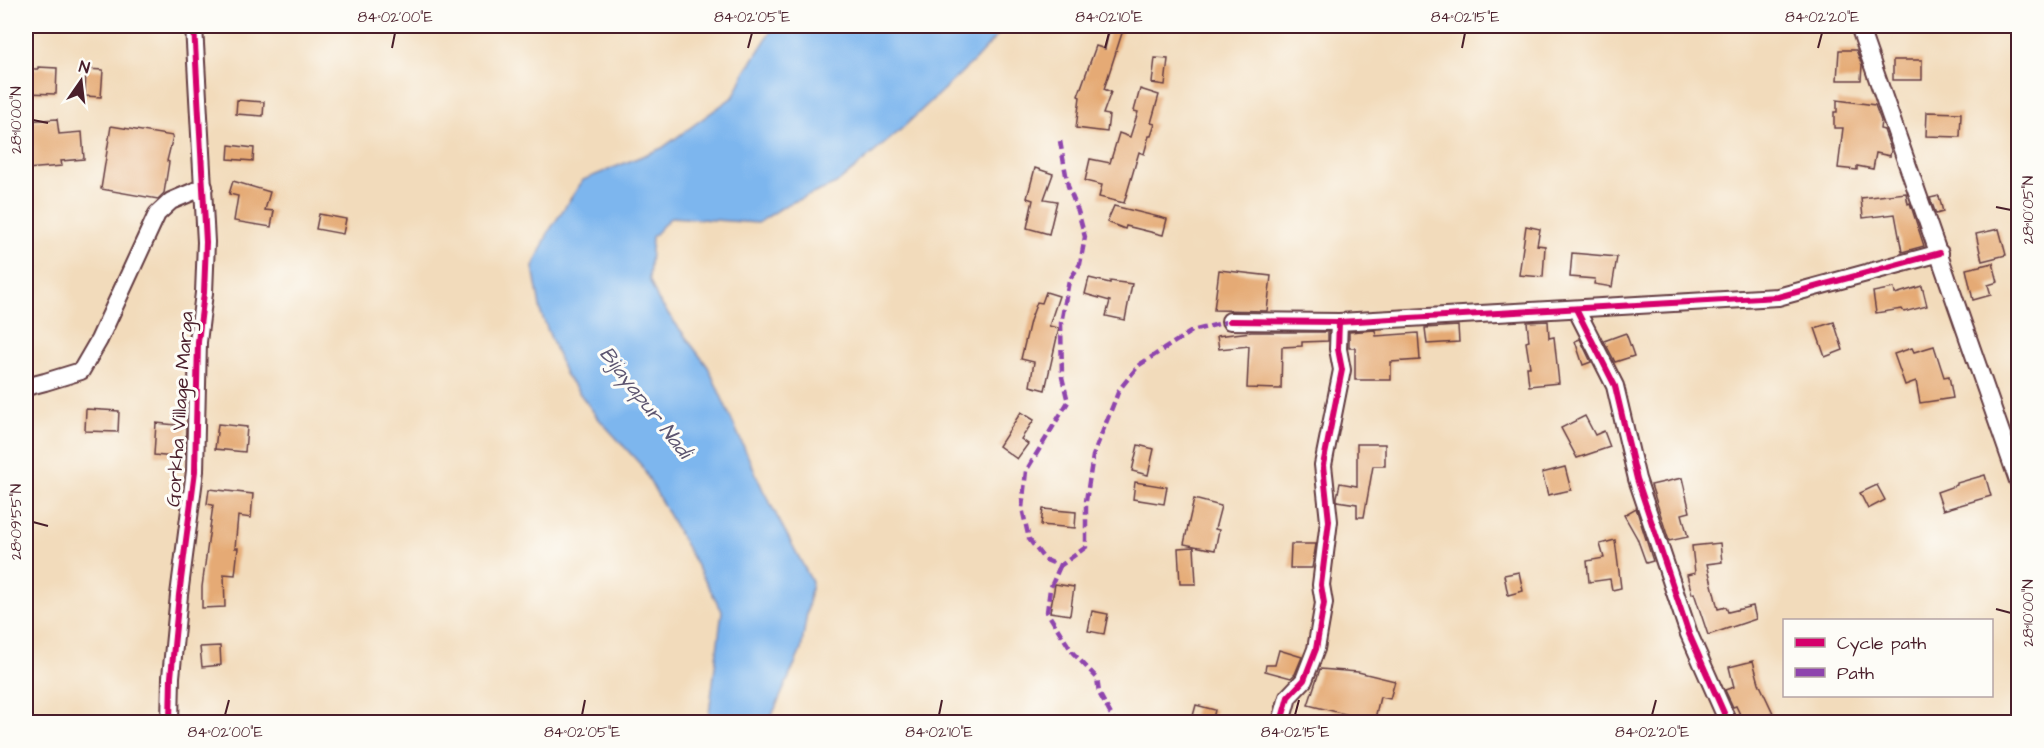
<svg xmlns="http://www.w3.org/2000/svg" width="2044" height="748" font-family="'Architects Daughter',sans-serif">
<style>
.green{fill:#a5cd78;stroke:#787652;stroke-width:1.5}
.water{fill:#7db6ee;stroke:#646a8c;stroke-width:1.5}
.building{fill:#e5aa74}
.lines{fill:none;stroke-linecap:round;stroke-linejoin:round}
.minor-casing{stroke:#633b41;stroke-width:20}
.minor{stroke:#fff;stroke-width:16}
.quiet{stroke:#8e44ad;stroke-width:4.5;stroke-dasharray:9 4.5;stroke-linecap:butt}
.cycleway-casing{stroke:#fdfcf7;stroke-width:10}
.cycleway{stroke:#d6006c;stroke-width:6}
.ticks{fill:none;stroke:#4a1f2b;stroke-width:2}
.labels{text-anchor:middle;stroke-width:6;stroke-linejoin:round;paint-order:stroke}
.street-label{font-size:20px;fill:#4a1f2b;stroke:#fdfcf7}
.water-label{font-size:21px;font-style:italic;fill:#5c546f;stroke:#fdfcf7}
.neatline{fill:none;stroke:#4a1f2b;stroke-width:2}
.ticks-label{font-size:15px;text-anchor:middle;fill:#4a1f2b}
</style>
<rect width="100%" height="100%" fill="#fdfcf7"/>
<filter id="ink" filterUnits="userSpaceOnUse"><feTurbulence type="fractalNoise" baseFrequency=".0167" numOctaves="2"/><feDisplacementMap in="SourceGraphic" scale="12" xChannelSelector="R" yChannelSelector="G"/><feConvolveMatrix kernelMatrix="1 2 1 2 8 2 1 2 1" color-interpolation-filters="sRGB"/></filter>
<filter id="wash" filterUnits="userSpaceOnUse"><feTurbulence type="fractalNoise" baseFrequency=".008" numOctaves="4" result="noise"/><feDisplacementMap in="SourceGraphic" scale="24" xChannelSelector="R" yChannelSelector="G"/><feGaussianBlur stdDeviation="1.35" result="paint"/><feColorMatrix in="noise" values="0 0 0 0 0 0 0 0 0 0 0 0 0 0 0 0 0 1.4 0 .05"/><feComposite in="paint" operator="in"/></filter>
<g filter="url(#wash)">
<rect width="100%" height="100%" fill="#f2dbbb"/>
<path class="green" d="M1888,26h107l1,3 -108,3z"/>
<path class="water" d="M777,26h229l-31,34 -79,74 -60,50 -50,21 -28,18 -87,-6 -19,20 -3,42 9,21 50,67 55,123 49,92 -11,68 -32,72h-61l14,-111 -81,-146 -43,-47 -33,-44 -24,-61 -8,-46 16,-36 34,-51 79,-32 72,-52 11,-24 28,-44z"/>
<g id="blocks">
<g class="building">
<path d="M1110,27l13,3 -19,59 7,3 -8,22 6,1 -2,17 -31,-4 4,-31 -2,-1 18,-50 9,3z"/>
<path d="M1839,50h17l6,15 -1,15h-24z"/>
<path d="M1155,58l13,1 -3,26 -13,-2z"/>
<rect x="1893" y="60" width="29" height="20"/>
<path d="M38,67l19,1 -1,26 -30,-1v-24h12z"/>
<path d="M86,69l17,1 -2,27 -16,-1z"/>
<path d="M1140,89l19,6 -8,28 4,1 -4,12h-2l-5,18 -5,-2 -15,51 -25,-6 3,-12 -17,-4 5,-22 20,4 9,-30 11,4 8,-25 -4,-1z"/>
<path d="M237,100l27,2 -1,14 -27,-2z"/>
<path d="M1837,100l38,5 6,16 -1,8 4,1 7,20 -1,6 -14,-3 -3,16 -16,-3v4l-19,-2 5,-40h-9v-16h3z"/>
<path d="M1927,112l34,1 -1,24 -34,-1z"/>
<path d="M57,119l2,15 23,-2 2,27 -23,2 1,5 -36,3v-48z"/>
<path d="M111,126l62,10 -6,25 2,1 -5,31 -6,6 -57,-10z"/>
<path d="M229,145l25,3 -1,13 -25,-2z"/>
<path d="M1035,168l18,6 -9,25 13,2 -8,33 -22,-6 6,-28 -6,-2z"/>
<path d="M233,181l37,11 -5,18 9,1 -3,16 -37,-6 4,-25 -9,-2z"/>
<path d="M1906,193l2,11 2,-1 14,43 -22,6 -7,-38 -32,4 -2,-20z"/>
<path d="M1939,196l4,16 -7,2 -6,-16z"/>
<path d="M1114,206l53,13 -4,16 -37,-9 -1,3 -18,-7z"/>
<path d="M319,214l27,5 -3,15 -27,-5z"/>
<path d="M1526,226l14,3 -3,16 8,1 -2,31 -24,-2z"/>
<path d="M1999,229l7,26 -24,6 -6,-27z"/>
<path d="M1572,253l45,4 -5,30 -18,-3 1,-5 -25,-2z"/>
<path d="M1993,263l5,19 -10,3 3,10 -18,5 -7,-31z"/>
<path d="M1219,270l52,6 -4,35 -53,-1z"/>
<path d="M1089,278l21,5v-2l22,3 -7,36 -19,-4 4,-15 -25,-7z"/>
<path d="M1922,286l5,20 -23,6 -2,-3 -26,4 -3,-21 21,-4 1,6z"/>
<path d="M1046,292l13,4 -10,30 10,2 -14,62 -15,-4 4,-24 -13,-3 9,-38 7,-19 5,1z"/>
<path d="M1548,321l1,17 5,-1 5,46 -30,3 -2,-19h3l-4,-25 3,-1 -2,-19z"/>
<path d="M1834,322l9,28 -18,7 -10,-29z"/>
<path d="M1458,326l1,16 -32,2 -2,-16z"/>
<path d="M1375,330l1,6 42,-3 2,27 -29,2v18h-36v-32h-6v-16z"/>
<path d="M1251,332h77v9l-26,1v4l-20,1 -1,42 -34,-1 2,-42 -30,3 -2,-13z"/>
<path d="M1626,333l8,23 -19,6 -11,-21z"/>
<path d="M1580,339l11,23 -8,3 -8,-24z"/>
<path d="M1934,346l10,31 5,-1 4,22 -33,5 -4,-22 -11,4 -11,-31 18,-6 2,4z"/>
<path d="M86,409l33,2 -1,21 -33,-1z"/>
<path d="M1021,412l13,8 -13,19 7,5 -11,15 -18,-13z"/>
<path d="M1585,416l10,19 9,-4 6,16 -33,11 -16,-30z"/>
<path d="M156,423l30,3 -1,32 -31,-3z"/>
<path d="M218,424l29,3 -2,25 -30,-3z"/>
<path d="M1357,444h28v22h-12l-9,51h-7v-13l-20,-3v-4l3,-14 17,3z"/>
<path d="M1138,445l16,4 -6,26 -16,-4z"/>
<path d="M1565,467l6,23 -23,5 -6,-22z"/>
<path d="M1985,475l6,21 -48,14 -6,-18 20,-7v-2z"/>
<path d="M1682,478l8,34 -8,2 6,23 -19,4 -18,-56z"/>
<path d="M1135,482l32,5 -3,17 -31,-5z"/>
<path d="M1877,485l8,15 -17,9 -8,-16z"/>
<path d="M209,489l44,5 -2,24 -13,-2 -3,32h3l-3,27 -11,-1 1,33 -23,1v-21l11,-82 -6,-1z"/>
<path d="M1194,499l27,7 -6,23 4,1 -4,20 -31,-6z"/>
<path d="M1636,508l17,53 -7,2 -9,-25 -13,-23z"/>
<path d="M1043,509l33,3 -1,16 -34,-3z"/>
<path d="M1615,540l6,48 -9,2 -2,-11 -21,3 -2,-21 17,-3 -4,-14z"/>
<path d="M1720,543l2,19 -15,2 11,45 8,-2 2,5 25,-6 3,13 -48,16 -14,-42 -2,1 -5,-19 8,-2 -3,-27z"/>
<path d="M1291,544h25l-4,24h-22z"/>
<path d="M1194,547l2,37h-16l-2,-36z"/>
<path d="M1519,572l4,19 -15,4 -4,-20z"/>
<path d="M1055,584l19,3 -4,28 -20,-3z"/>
<path d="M1092,611l16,3 -4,20 -16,-3z"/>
<path d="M220,646l1,19 -19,2 -2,-20z"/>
<path d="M1279,650l23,7 -7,17 -4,4 -26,-7 1,-6h9z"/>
<path d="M1753,661l6,22 14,30 -21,10h-8l-8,-17 -3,1 -8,-17 9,-3 -5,-20z"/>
<path d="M1320,669l38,3 37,9 -5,18 -10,-2 -6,26 -26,-2 1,-6 -41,-10z"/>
<path d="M1196,705l19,5 -3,13h-21z"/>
</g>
</g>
</g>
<g filter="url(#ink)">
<use href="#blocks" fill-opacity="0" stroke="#633b41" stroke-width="1.5"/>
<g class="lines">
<g class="minor-casing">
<g id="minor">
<path d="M1859,26l159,455"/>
<path d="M1576,309l39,77 22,93 52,155 39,88"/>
<path d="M1230,321l109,1 439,-25 162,-44"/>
<path d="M26,387l19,-5 36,-11 18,-31 58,-126 14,-13 33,-14"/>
<path d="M170,722l1,-45 8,-82 16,-124 3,-129 6,-49 2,-51 -12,-216"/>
<path d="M1281,722l7,-25 16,-17 12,-31 8,-46 -3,-18 8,-64 -6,-56 19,-95 -4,-21 1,-27"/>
</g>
</g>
<use href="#minor" class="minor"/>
<g class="quiet">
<path d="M1060,141l8,45 10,25 7,26 -5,27 -11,17 -8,42 1,54 6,25 -42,69 -4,37 7,31 15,20 16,7 26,-19v-46l7,-45 26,-66 20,-25 53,-34 38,-10"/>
<path d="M1060,566l-10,23 -3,23 26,41 24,25 2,15 16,29"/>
</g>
<g class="cycleway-casing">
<g id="cycleway">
<path d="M1576,309l39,77 22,93 52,155 39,88"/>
<path d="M1230,321l109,1 439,-25 162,-44"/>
<path d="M170,722l1,-45 8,-82 16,-124 3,-129 6,-49 2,-51 -12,-216"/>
<path d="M1281,722l7,-25 16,-17 12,-31 8,-46 -3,-18 8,-64 -6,-56 19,-95 -4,-21 1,-27"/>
</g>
</g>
<use href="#cycleway" class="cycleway"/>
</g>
</g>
<path class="ticks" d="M392,48l3,-15M748,48l4,-15M1105,48l4,-15M1462,48l3,-15M1818,48l4,-15M33,120l15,3M1996,207l15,3M33,522l15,4M1996,609l15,4M225,715l4,-15M582,715l3,-15M939,715l3,-15M1295,715l4,-15M1652,715l4,-15"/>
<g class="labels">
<g class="street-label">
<text transform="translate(179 409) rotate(-86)" y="7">Gorkha Village Marga</text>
</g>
<g class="water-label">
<text transform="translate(646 402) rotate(52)" y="7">Bijayapur Nadi</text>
</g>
</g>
<rect width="2044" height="748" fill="none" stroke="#fdfcf7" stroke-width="66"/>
<rect x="1783" y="619" width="210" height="78" fill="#fdfcf7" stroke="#b5a4a5" stroke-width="1.5"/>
<rect x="1795" y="638" width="30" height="9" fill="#d6006c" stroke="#b5a4a5" stroke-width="1.5"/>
<text x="1837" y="649" font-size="18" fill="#4a1f2b">Cycle path</text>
<rect x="1795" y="668" width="30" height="9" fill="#8e44ad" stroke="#b5a4a5" stroke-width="1.5"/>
<text x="1837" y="679" font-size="18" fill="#4a1f2b">Path</text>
<g transform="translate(81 81) rotate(14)" stroke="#fdfcf7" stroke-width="4.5" paint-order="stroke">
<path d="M0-4.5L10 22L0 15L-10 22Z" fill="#4a1f2b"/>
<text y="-9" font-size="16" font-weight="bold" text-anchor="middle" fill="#4a1f2b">N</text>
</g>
<rect x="33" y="33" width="1978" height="682" class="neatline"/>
<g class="ticks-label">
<text x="395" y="22">84°02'00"E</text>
<text x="752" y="22">84°02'05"E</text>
<text x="1109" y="22">84°02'10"E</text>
<text x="1465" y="22">84°02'15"E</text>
<text x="1822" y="22">84°02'20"E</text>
<text transform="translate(16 120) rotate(-90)" y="5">28°10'00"N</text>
<text transform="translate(2028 210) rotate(-90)" y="5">28°10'05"N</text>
<text transform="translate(16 522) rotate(-90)" y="5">28°09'55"N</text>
<text transform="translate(2028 613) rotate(-90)" y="5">28°10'00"N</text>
<text x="225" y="737">84°02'00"E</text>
<text x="582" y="737">84°02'05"E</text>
<text x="939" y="737">84°02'10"E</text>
<text x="1295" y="737">84°02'15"E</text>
<text x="1652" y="737">84°02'20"E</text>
</g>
</svg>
